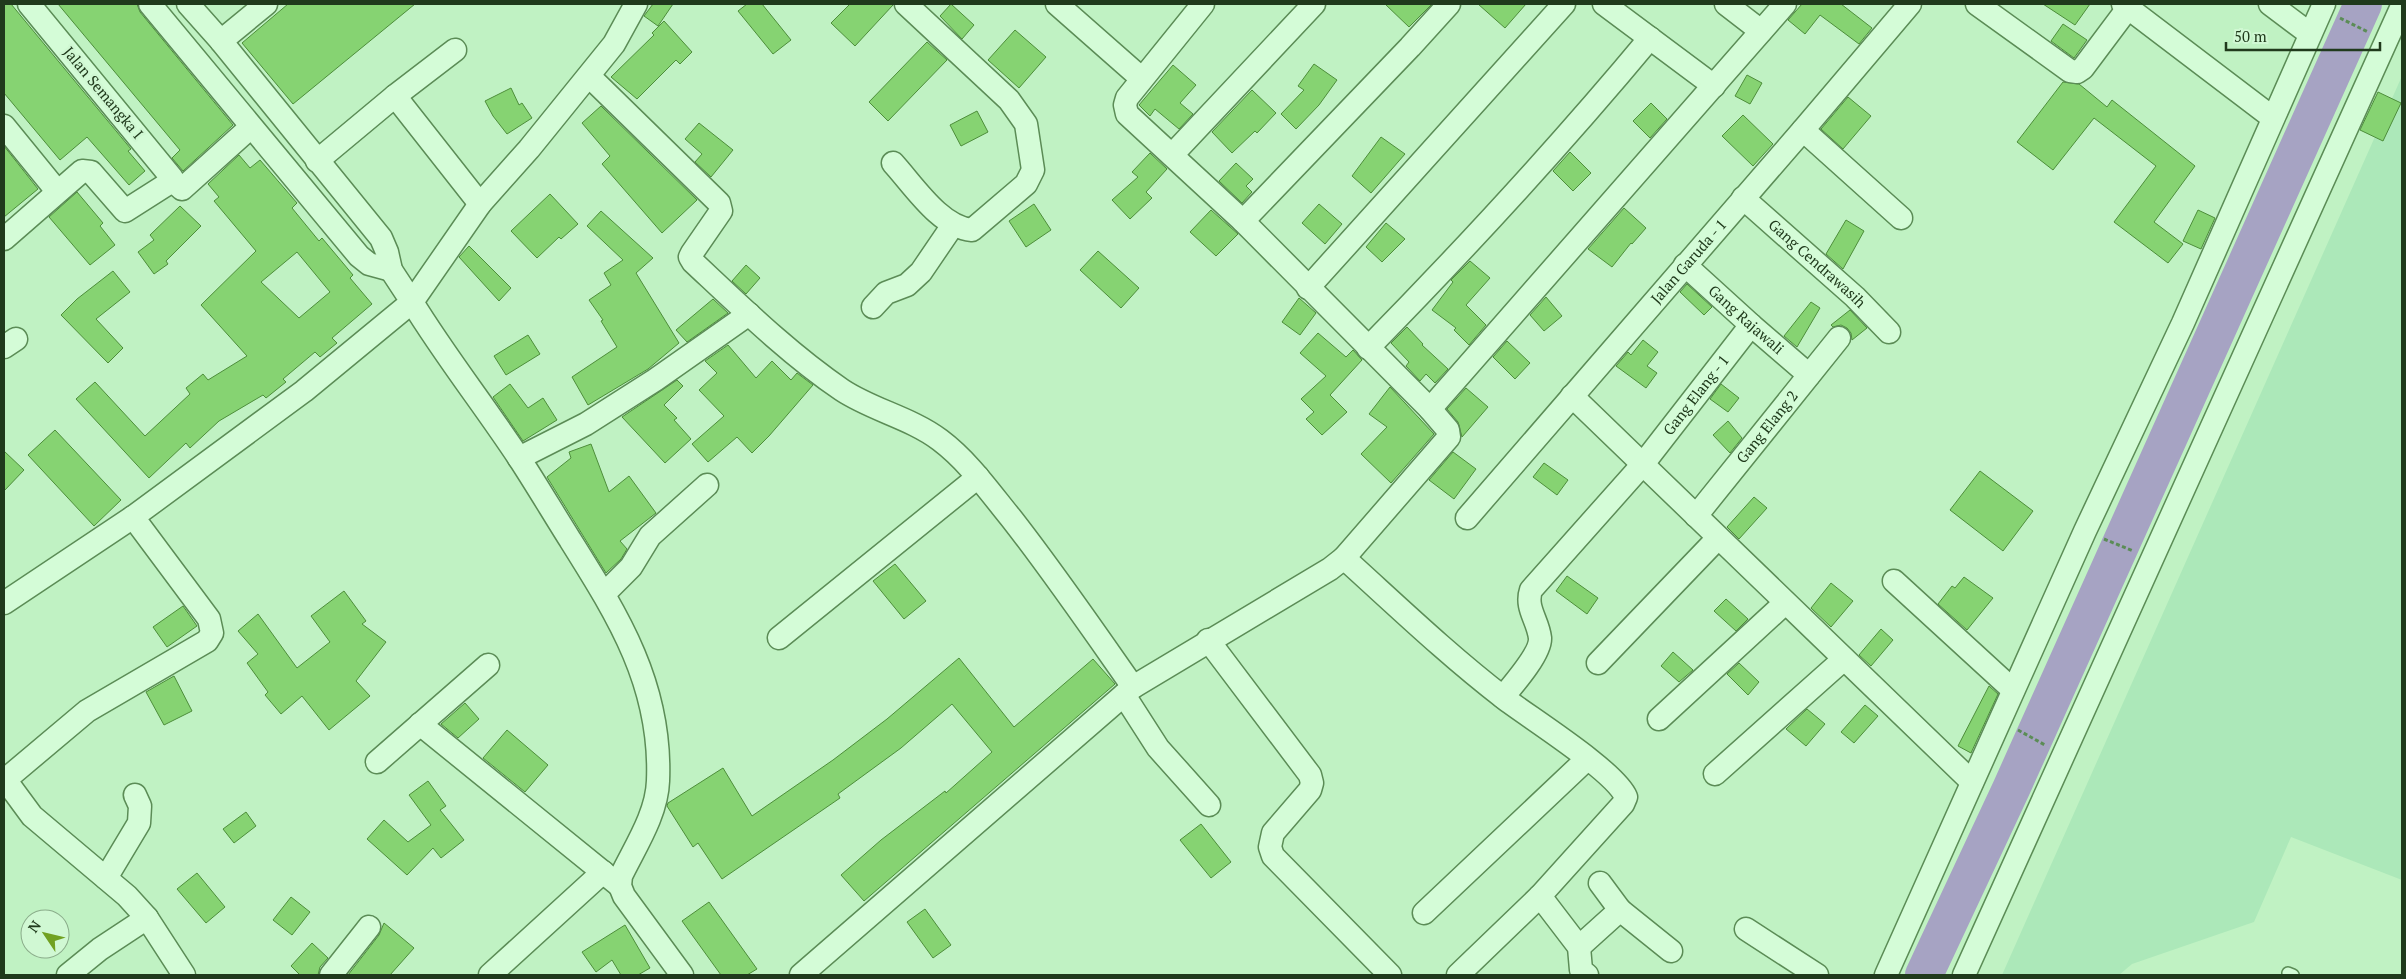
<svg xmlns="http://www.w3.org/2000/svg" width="2406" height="979" font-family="'PT Serif',serif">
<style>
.farmland{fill:#ace8b9}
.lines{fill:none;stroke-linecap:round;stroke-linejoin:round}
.river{stroke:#a6a3c3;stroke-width:38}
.building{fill:#86d372;stroke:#4d8e3a;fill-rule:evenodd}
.service-casing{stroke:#5b8c56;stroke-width:14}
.minor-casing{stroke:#5b8c56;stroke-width:25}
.path{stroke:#5b8c56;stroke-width:3;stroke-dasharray:4 2.5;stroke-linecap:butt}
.service{stroke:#d4fcd7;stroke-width:11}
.minor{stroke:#d4fcd7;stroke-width:22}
.labels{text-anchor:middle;stroke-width:5;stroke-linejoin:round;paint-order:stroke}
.street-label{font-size:15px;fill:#203a1c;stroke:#d0f8d3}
</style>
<rect width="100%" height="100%" fill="#c0f2c3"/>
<path class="farmland" d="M2402,76v804l-111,-43 -37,85 -122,42 -13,11h-117z"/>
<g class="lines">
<path class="river" d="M1924,975l87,-186 352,-785"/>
</g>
<g class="building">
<path d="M4,4h7l120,145 -3,2 17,20 -16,14 -42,-48 -27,23 -56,-67z"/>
<path d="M58,4h79l3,8 93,113 -50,46 -11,-13 8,-8z"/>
<path d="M288,4h127l-122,100 -51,-61z"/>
<path d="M653,4h20l-15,22 -14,-10z"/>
<path d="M747,4h15l29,36 -18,14 -35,-43z"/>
<path d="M850,4h43v1l-38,41 -24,-23z"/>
<path d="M951,4l23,21 -12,14 -22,-23z"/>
<path d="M1385,4h47l-23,23z"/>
<path d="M1478,4h48l-21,24z"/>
<path d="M1802,4h39l31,24 -13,16 -39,-29 -15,19 -17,-14z"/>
<path d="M2043,4h47l-15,21z"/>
<path d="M664,21l28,31 -12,12 -4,-4 -39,39 -26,-22 43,-42 -2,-2z"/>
<path d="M2063,24l24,16 -13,18 -23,-17z"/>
<path d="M1015,30l31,27 -27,31 -31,-28z"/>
<path d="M927,42l20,18 -59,61 -19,-19z"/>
<path d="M1314,64l23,16 -18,25 -23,24 -15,-15 23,-24 -6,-4z"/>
<path d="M1173,65l23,20 -16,18 13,11 -14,15 -24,-20 -5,7 -11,-11z"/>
<path d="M1747,75l15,8 -12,21 -15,-8z"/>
<path d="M2063,82l16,2 28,23 5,-7 83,66 -41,56 29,22 -15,19 -54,-41 42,-56 -62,-48 -41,52 -36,-28z"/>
<path d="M511,88l8,17 3,-2 10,15 -25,16 -14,-18 -8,-15z"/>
<path d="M1252,90l24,23 -19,20 -2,-2 -23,22 -20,-21z"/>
<path d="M2378,92l23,11 -18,38 -23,-11z"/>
<path d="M1848,97l23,19 -28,33 -22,-20z"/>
<path d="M1651,103l16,16 -17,19 -17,-17z"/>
<path d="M601,106l96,94 -35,33 -60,-69 8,-8 -28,-33z"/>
<path d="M977,111l11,21 -27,14 -11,-21z"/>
<path d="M1743,115l30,29 -20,22 -31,-30z"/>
<path d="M699,123l34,27 -22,27 -16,-15 7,-8 -17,-15z"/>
<path d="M1381,137l24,17 -34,39 -19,-17z"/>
<path d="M4,146l34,43 -34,28z"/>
<path d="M1570,152l21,21 -18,18 -20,-20z"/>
<path d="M1150,153l17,16 -21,23 6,6 -22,21 -18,-19 26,-23 -6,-5z"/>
<path d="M239,155l11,13 10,-8 37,43 -5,5 27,33 3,-3 31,37 -3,3 22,26 -40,34 5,5 -17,14 -5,-5 -32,27 3,3 -20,16 -3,-3 -44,26 -29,27 -4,-5 -37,35 -73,-79 19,-17 50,54 45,-42 -4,-6 17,-14 5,6 39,-24 -46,-51 55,-54 -42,-50 5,-4 -11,-13zM297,252l33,40 -31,26 -38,-36z"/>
<path d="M1236,163l17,16 -7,7 6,6 -10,11 -23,-22z"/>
<path d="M77,192l26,31 -3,3 15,19 -25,20 -41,-48z"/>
<path d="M550,194l28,30 -17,15 -2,-2 -22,21 -26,-27z"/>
<path d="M1034,204l17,26 -25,17 -17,-26z"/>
<path d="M1319,204l23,20 -17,20 -23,-21z"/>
<path d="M180,206l21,20 -35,35 2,3 -14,10 -16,-22 16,-12 -4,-5z"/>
<path d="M1624,208l22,20 -14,16 -1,-1 -19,24 -24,-18z"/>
<path d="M1211,210l27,24 -22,22 -26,-24z"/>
<path d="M2198,210l17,8 -14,31 -18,-8z"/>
<path d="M601,211l52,47 -17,15 43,70 -31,26 -60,36 -16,-28 45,-30 -16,-26 2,-1 -14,-20 22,-15 -7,-12 19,-13 -36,-34z"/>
<path d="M1846,220l18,11 -21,38 -17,-15z"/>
<path d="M1386,223l19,16 -23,23 -16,-15z"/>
<path d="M469,246l42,42 -12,13 -40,-44z"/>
<path d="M1098,251l41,37 -18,20 -41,-38z"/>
<path d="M1470,261l20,17 -24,27 20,20 -17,20 -15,-15 2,-2 -24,-18 21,-28 -2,-2z"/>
<path d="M746,265l14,13 -14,16 -14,-13z"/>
<path d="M113,271l17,21 -34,27 27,29 -15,15 -47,-48 16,-16z"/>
<path d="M1687,284l25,23 -8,8 -24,-23z"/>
<path d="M1546,297l16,19 -18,15 -14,-16z"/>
<path d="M1299,298l17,15 -16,22 -18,-13z"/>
<path d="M713,299l15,14 -41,29 -11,-12z"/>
<path d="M1811,302l9,6 -23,39 -13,-11z"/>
<path d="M1850,310l17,18 -15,12 -1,-7 -4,-5 -6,-3 -8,2 -2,-2z"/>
<path d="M1407,327l16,17 -1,1 26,24 -13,14 -9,-9 -6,7 -14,-15 3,-4 -18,-19z"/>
<path d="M1318,333l28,24 7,-7 9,10 -32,35 17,17 -25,23 -16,-16 8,-7 -13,-13 25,-23 -26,-23z"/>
<path d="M528,335l12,19 -34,21 -12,-19z"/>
<path d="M1643,340l15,12 -11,14 10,7 -11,15 -30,-22 12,-14 3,3z"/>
<path d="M1507,341l23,22 -15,16 -22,-22z"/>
<path d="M728,345l28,33 16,-17 19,19 6,-7 16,12 -44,51 -17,17 -15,-16 -29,25 -16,-18 32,-28 -25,-26 18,-17 -12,-12z"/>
<path d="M677,380l6,6 -19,19 13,13 -3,2 17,19 -26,24 -43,-46z"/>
<path d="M510,384l18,24 15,-10 14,22 -34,21 -30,-44z"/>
<path d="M1721,384l18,14 -11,14 -18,-13z"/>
<path d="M1390,387l44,47 -43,49 -30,-29 26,-27 -18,-13z"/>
<path d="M1466,388l22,19 -26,30 -4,-15 -11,-13z"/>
<path d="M1728,421l14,17 -12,15 -17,-18z"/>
<path d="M55,430l66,70 -27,26 -66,-71z"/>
<path d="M591,444l18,48 20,-16 27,37 -36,28 7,8 -6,10 -15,14 -59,-96 24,-19 -2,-6z"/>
<path d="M4,451l20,19 -20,21z"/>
<path d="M1453,452l23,17 -22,30 -25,-19z"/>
<path d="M1544,463l24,17 -11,15 -24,-18z"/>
<path d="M1980,471l53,40 -30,40 -53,-41z"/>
<path d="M1754,497l13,11 -28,31 -12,-12z"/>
<path d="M895,564l31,37 -22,18 -31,-38z"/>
<path d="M1567,576l31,22 -11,16 -31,-23z"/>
<path d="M1964,577l29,21 -26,32 -29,-26 14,-18 3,2z"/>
<path d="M1831,583l22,18 -22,26 -20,-19z"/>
<path d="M344,591l22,30 -4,3 24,18 -30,39 14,15 -41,34 -27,-34 -21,18 -16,-19 3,-3 -21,-29 11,-9 -20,-23 20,-17 39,54 33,-26 -19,-26z"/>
<path d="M1726,599l22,20 -12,12 -22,-20z"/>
<path d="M183,606l14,20 -30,21 -14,-20z"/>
<path d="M1881,629l12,11 -22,26 -12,-11z"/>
<path d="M1673,652l20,18 -14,12 -18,-16z"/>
<path d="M959,658l55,69 79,-68 22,25 -251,217 -23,-26 40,-35 64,-49 1,2 46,-41 -40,-48 -51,44 -63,46 2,4 -118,81 -24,-36 -5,4 -26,-41 1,-3 55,-35 29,48 81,-56 54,-41z"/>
<path d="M1739,663l20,19 -11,13 -21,-21z"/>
<path d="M174,676l18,35 -28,14 -18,-33z"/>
<path d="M1989,686l9,8 -27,59 -13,-7z"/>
<path d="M465,703l14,16 -21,19 -17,-14z"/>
<path d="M1865,705l13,11 -24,27 -13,-11z"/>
<path d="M1807,709l18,15 -19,22 -20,-17z"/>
<path d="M507,730l41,35 -23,27 -42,-34z"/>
<path d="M428,781l18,25 -6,4 24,30 -23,18 -8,-10 -26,27 -40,-36 17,-19 24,22 23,-17 -22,-30z"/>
<path d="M246,812l10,14 -22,17 -11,-14z"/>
<path d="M1201,824l30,38 -20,16 -31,-38z"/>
<path d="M197,873l28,34 -19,16 -29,-34z"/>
<path d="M291,897l19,15 -18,23 -19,-15z"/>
<path d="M709,902l48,67 -10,6h-26l-39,-54z"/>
<path d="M925,909l26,36 -18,13 -26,-36z"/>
<path d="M384,923l30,25 -24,27h-42l31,-40z"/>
<path d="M625,925l25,43 -12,7h-17l-9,-15 -16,12 -14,-20z"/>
<path d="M312,943l16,15 -8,9 -2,8h-18l-9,-9z"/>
</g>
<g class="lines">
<g class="service-casing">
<path id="service" d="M2288,973l5,2"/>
</g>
<g class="minor-casing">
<g id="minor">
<path d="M150,4l209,252 10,8 22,6"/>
<path d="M636,4l-22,40 -85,105 -49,55 -68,98c33,54 72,103 107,156 17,26 33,53 50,80 49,78 93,147 89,243 -1,33 -23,66 -37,95l-1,10 4,10 58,79"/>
<path d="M1057,4l84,74"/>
<path d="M1604,4l110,82"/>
<path d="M1726,4l35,27"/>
<path d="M1977,4l93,67 7,1 6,-4 48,-64"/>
<path d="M2123,4l150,114"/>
<path d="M2270,4l40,30"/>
<path d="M221,41l45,-37"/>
<path d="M589,76l130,127 2,8 -29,42 -2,4 3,5c47,44 96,92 149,128 30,20 69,28 98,50 28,21 49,51 71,78 43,55 82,112 122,169"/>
<path d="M395,96l85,108"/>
<path d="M4,126l53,65"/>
<path d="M1803,130l98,88"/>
<path d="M1172,155l142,-151"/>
<path d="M317,161l78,-65 60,-46"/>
<path d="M893,163c21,23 47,64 79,67l54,-46 7,-14 -7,-46 -17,-24 -103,-96"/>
<path d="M172,180l10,9 69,-62"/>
<path id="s1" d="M1743,198l112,99 34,35"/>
<path d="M1243,221l167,-174 39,-43"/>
<path d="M4,239l78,-68 9,1 34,39 44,-28 3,-5 -143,-174"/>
<path id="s2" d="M1685,265l66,60 58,50"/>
<path d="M1308,288l256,-284"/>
<path d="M873,307l13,-14 21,-8 14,-13 32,-47"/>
<path d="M4,347l12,-8"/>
<path d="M1368,348c98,-100 193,-203 282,-310"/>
<path d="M1572,396l400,386"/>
<path d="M1430,409l355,-405"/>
<path d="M519,458l67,-34 69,-44 94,-66"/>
<path id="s3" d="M1696,516l143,-178"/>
<path id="s4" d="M1467,518l336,-388 107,-126"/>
<path d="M1344,558c52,47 104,97 160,140 26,20 111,73 122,99l-3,7 -83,92 -82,79"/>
<path d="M1894,581l119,109"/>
<path d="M604,594l27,-27 19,-31 57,-51"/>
<path d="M4,603l129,-86"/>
<path d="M779,638l199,-161"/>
<path d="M1208,640l102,135 2,8 -2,7 -37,43 -3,14 3,9 117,119"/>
<path d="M1598,663l120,-125"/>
<path d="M1124,695l34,53 51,57"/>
<path id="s5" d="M1503,697c10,-12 38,-44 37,-59 -2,-18 -15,-30 -9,-48l112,-126 108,-139"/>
<path d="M1659,719l126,-116"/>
<path d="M420,724l200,162"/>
<path d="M377,762l111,-97"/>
<path d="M1715,774l129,-115"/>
<path d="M4,778l28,38 95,80 20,22 37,57"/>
<path d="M5,780l82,-69 120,-70 5,-8 -3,-14 -76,-102 171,-126 108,-89 -21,-32 -4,-18 -6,-14 -160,-197 -33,-37"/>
<path d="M106,878l33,-55 1,-17 -5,-11"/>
<path d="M1600,883l20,27"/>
<path d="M1540,896l39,51 2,23 6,5"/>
<path d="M1424,913l163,-154"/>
<path d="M1746,929l71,46"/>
<path d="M1579,947l41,-37 51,41"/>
<path d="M68,975l32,-26 47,-31"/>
<path d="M331,975l38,-48"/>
<path d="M490,975l113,-103"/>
<path d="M801,975l332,-288 197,-118 14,-11 105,-121 -1,-7 -18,-21 -187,-188 -116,-107 -2,-9 2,-7 76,-94"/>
<path d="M1886,975l199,-444 98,-208 141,-319"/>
<path d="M1964,975l438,-969"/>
</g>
</g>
<g class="path">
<path d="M2340,18l28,14"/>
<path d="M2104,539l29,12"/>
<path d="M2018,730l27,15"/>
</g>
<use href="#service" class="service"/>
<use href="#minor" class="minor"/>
</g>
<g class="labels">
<g class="street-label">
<text transform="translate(103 93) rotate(50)" y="5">Jalan Semangka I</text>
<text dy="5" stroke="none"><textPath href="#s4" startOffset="339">Jalan Garuda - 1</textPath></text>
<text dy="5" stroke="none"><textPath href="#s1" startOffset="99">Gang Cendrawasih</textPath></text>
<text dy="5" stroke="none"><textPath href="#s2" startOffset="82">Gang Rajawali</textPath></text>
<text dy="5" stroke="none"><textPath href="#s5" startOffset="376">Gang Elang - 1</textPath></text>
<text dy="5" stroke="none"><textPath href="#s3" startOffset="114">Gang Elang 2</textPath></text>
</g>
</g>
<rect width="2406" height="979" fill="none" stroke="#203a1c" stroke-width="10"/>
<g transform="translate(45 934) rotate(305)"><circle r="24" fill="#d0f8d3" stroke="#8aac8a"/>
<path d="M0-4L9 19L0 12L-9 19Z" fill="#71a121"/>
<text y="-8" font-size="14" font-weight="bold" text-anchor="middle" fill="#203a1c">N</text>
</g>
<path d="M2226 42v8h154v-8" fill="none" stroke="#203a1c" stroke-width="2.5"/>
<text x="2234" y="42" font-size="15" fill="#203a1c" stroke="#d0f8d3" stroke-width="4" paint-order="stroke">50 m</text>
</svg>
